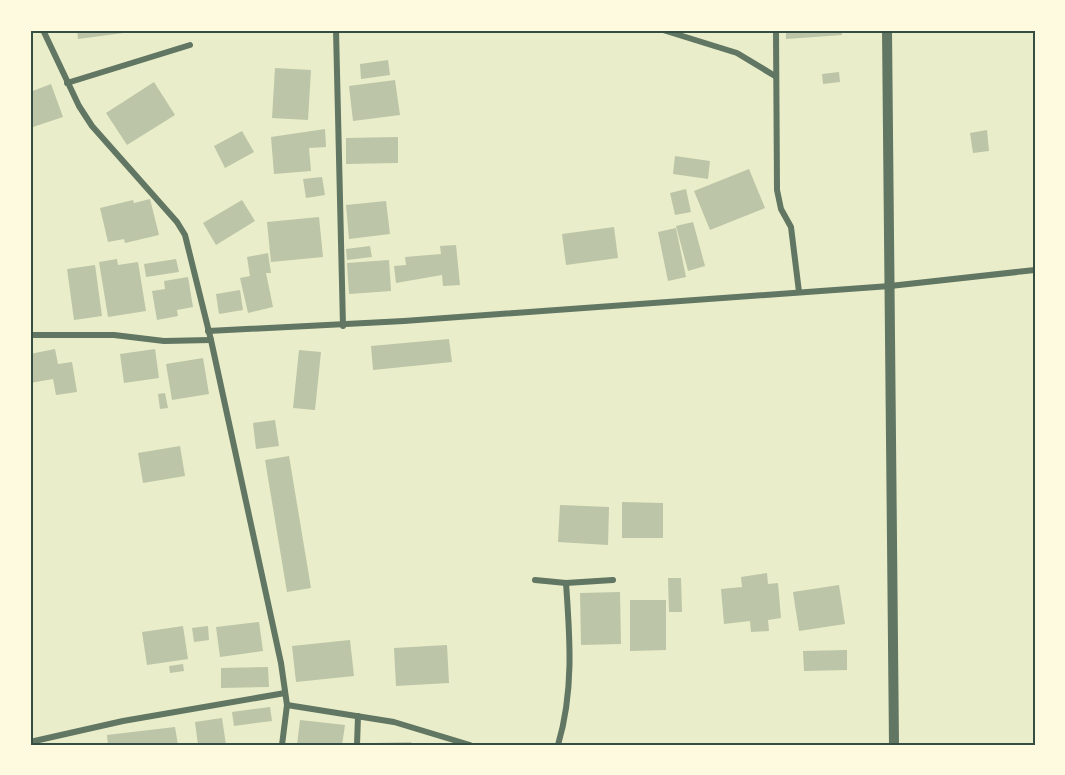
<svg xmlns="http://www.w3.org/2000/svg" width="1065" height="775" font-family="Helvetica,sans-serif">
<style>
.building{fill:#bcc5a7}
.lines{fill:none;stroke-linecap:round;stroke-linejoin:round}
.minor{stroke:#617663;stroke-width:6}
.tertiary{stroke:#617663;stroke-width:10}
.neatline{fill:none;stroke:#344e41;stroke-width:2}
</style>
<rect width="100%" height="100%" fill="#e9edc9"/>
<g class="building">
<path d="M77,30h53l1,2 -53,7z"/>
<path d="M786,30h55l1,5 -56,4z"/>
<path d="M388,60l2,15 -29,4 -1,-15z"/>
<path d="M275,68l36,2 -3,50 -36,-2z"/>
<path d="M839,72l1,10 -17,2 -1,-10z"/>
<path d="M395,80l5,35 -47,6 -4,-35z"/>
<path d="M154,82l21,33 -48,30 -21,-32z"/>
<path d="M51,84l12,33 -33,11v-36z"/>
<path d="M325,129l1,18 -17,1 2,23 -37,3 -3,-37z"/>
<path d="M987,130l2,21 -16,2 -3,-20z"/>
<path d="M242,131l12,21 -29,16 -11,-22z"/>
<path d="M398,137v26l-52,1v-26z"/>
<path d="M675,156l35,5 -2,18 -35,-5z"/>
<path d="M749,169l16,39 -55,22 -16,-39z"/>
<path d="M322,177l3,18 -19,3 -3,-19z"/>
<path d="M686,189l5,23 -16,3 -5,-22z"/>
<path d="M150,199l9,36 -34,8 -1,-4 -16,3 -8,-34 33,-8 1,3z"/>
<path d="M242,200l13,21 -39,24 -13,-22z"/>
<path d="M386,201l4,33 -41,5 -3,-34z"/>
<path d="M319,217l4,40 -52,5 -4,-40z"/>
<path d="M693,222l12,44 -17,5 -12,-45z"/>
<path d="M614,227l4,31 -52,7 -4,-31z"/>
<path d="M676,228l10,49 -18,4 -10,-49z"/>
<path d="M456,245l4,40 -17,1 -1,-11 -46,8 -2,-17 12,-1 -1,-8 36,-3 -1,-8z"/>
<path d="M370,246l2,11 -25,3 -1,-11z"/>
<path d="M268,253l3,20h-5l7,34 -25,6 -8,-35 10,-2 -3,-19z"/>
<path d="M117,259l1,6 20,-3 8,49 -38,6 -9,-55z"/>
<path d="M176,259l3,13 -33,5 -2,-13z"/>
<path d="M389,260l2,31 -42,3 -2,-31z"/>
<path d="M95,265l7,51 -28,4 -7,-51z"/>
<path d="M188,277l5,30 -16,3 1,6 -21,4 -5,-29 13,-2 -1,-8z"/>
<path d="M240,290l3,20 -24,4 -3,-20z"/>
<path d="M449,339l3,23 -79,8 -2,-24z"/>
<path d="M55,349l3,15 14,-2 5,30 -21,3 -3,-16 -23,4v-29z"/>
<path d="M155,349l4,29 -35,5 -4,-29z"/>
<path d="M299,350l22,2 -6,58 -22,-2z"/>
<path d="M203,358l6,36 -37,6 -6,-36z"/>
<path d="M165,393l3,15 -8,1 -2,-15z"/>
<path d="M275,420l4,26 -23,3 -3,-26z"/>
<path d="M180,446l5,30 -42,7 -5,-30z"/>
<path d="M289,456l22,132 -24,4 -22,-132z"/>
<path d="M622,502l41,1v35h-41z"/>
<path d="M560,505l49,2 -1,38 -50,-3z"/>
<path d="M767,573l1,11 10,-1 3,35 -13,2 1,11 -18,1 -1,-11 -26,3 -3,-35 21,-2 -1,-10z"/>
<path d="M668,578h13l1,34h-13z"/>
<path d="M839,585l6,39 -46,7 -6,-39z"/>
<path d="M620,592l1,52 -40,1 -1,-52z"/>
<path d="M630,600h36v50l-36,1z"/>
<path d="M259,622l4,29 -43,6 -4,-30z"/>
<path d="M183,626l5,33 -41,6 -5,-33z"/>
<path d="M208,626l1,14 -15,2 -2,-14z"/>
<path d="M350,640l4,36 -58,6 -4,-36z"/>
<path d="M447,645l2,38 -53,3 -2,-38z"/>
<path d="M847,650v20l-43,1 -1,-20z"/>
<path d="M183,664l1,7 -14,2 -1,-7z"/>
<path d="M268,667l1,20 -48,1v-20z"/>
<path d="M270,707l2,14 -38,5 -2,-14z"/>
<path d="M222,718l4,27h-28l-3,-23z"/>
<path d="M300,720l45,5 -3,20h-45z"/>
<path d="M175,727l3,18h-70l-1,-10z"/>
<path d="M411,742l1,3h-38v-2z"/>
</g>
<g class="lines">
<g class="minor">
<path d="M43,30l36,76 13,20 85,96 8,13 26,105 70,323 6,42 -5,40"/>
<path d="M336,30l7,296"/>
<path d="M663,30l74,23 38,23"/>
<path d="M776,30l1,160 4,19 10,18 8,65"/>
<path d="M67,83l123,-38"/>
<path d="M208,331l196,-10 486,-35 145,-16"/>
<path d="M30,335h84l50,6 47,-1"/>
<path d="M535,580l31,3 47,-3"/>
<path d="M287,705l107,17 76,23"/>
<path d="M30,742l93,-21 162,-28"/>
<path d="M357,745l1,-29"/>
<path d="M558,745c16,-54 12,-107 8,-162"/>
</g>
<path class="tertiary" d="M887,30l7,715"/>
</g>
<rect width="1065" height="775" fill="none" stroke="#fefae0" stroke-width="63"/>
<rect x="32" y="32" width="1002" height="712" class="neatline"/>
</svg>
